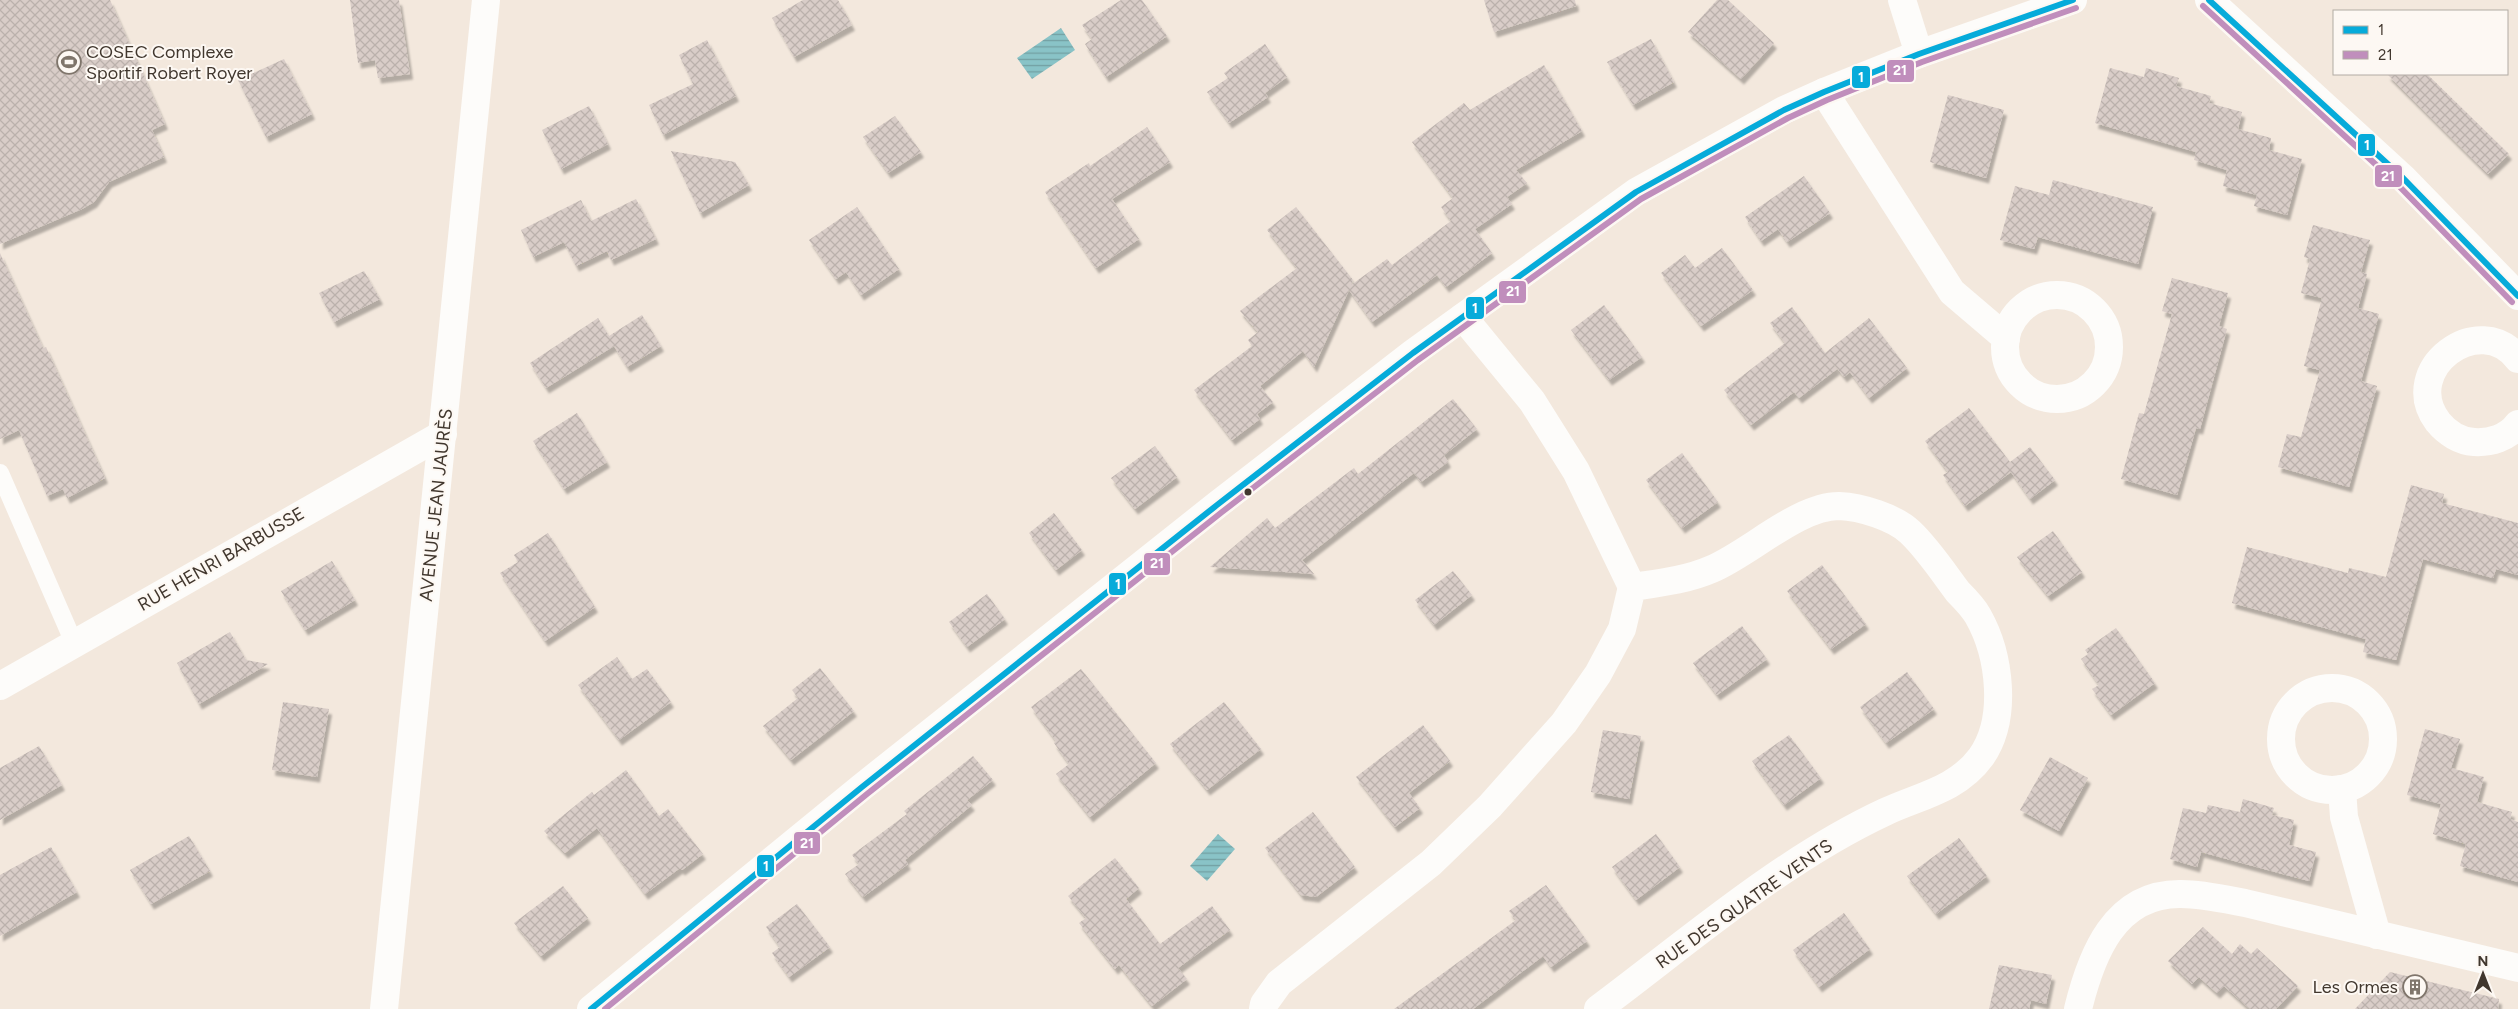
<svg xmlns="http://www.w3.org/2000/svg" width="2518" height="1009" font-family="Figtree,sans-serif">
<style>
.water{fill:url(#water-rules)}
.building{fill:url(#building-cross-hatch);filter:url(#shadow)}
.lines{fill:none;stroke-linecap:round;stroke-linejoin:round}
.service{stroke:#fdfcfa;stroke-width:18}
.minor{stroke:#fdfcfa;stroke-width:28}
.secondary{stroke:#fdfcfa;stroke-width:28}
.bus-1-casing{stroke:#fdf8f3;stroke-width:10}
.bus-2-casing{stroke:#fdf8f3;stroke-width:10}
.bus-1{stroke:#06abda;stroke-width:6}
.bus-2{stroke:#c08ebc;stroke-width:6}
.bus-dot{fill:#41372e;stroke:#fdf8f3;stroke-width:2}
.labels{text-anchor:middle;stroke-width:4;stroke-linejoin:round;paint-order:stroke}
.poi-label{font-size:18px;fill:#41372e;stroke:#fdf8f3;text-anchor:start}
.street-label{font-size:18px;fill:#41372e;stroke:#fdf8f3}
.line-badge{stroke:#fdf8f3;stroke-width:2}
.badge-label{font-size:14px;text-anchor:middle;font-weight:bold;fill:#fff}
</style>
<defs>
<pattern id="water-rules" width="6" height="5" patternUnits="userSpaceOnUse" patternTransform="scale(1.25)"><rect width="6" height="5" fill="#89c3c7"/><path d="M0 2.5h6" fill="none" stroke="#729fa2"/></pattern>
<pattern id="building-cross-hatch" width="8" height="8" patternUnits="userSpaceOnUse" patternTransform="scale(1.25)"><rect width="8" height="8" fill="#d9cdc8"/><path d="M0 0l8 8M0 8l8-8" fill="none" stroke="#bbb1ac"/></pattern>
<filter id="shadow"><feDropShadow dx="3" dy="5.5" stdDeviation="1" flood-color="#0004"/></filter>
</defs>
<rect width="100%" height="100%" fill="#f3e8dd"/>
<g class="water">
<path d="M1061,28l14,22 -43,29 -15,-21z"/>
<path d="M1218,834l17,15 -28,32 -17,-15z"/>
</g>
<g class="building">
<path d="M0,0h110l55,124 -13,6 12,27 -55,25 -15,20 -12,7 -82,35z"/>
<path d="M350,0h49l11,74 -32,4 -3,-18 -17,3z"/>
<path d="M803,0h35l14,25 -58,32 -22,-39z"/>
<path d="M1121,0h21l25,36 -61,41 -21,-33 7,-5 -10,-14z"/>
<path d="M1484,0h91l1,6 -82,26z"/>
<path d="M1717,0h11l46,43 -33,36 -53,-47z"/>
<path d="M1651,39l23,43 -41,23 -26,-43z"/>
<path d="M707,40l29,56 -73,39 -14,-30 44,-21 -14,-29z"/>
<path d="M1265,44l22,33 -22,16 3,4 -39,26 -22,-31 21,-14 -4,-5z"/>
<path d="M284,59l28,55 -46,23 -28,-57z"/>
<path d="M1544,65l38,66 -66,39 11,13 -20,14 5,7 -37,25 17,24 -46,34 -9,-12 -65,47 -23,-32 -35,77 -11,-16 -43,35 13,16 -16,12 3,5 -28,21 -38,-50 58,-44 -4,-6 10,-8 -18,-21 57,-43 -30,-38 29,-23 57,73 -2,5 36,-26 5,6 59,-44 -10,-14 12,-9 -41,-56 52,-39 6,7z"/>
<path d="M2110,68l34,9 2,-9 33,10 -3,8 35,10 -2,7 33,9 -4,17 33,9 -2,12 33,9 -15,56 -33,-9 3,-11 -34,-9 4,-16 -33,-10 2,-8 -101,-29z"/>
<path d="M2387,74h40l82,80 -21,20z"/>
<path d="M1948,95l56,15 -18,68 -56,-16z"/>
<path d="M589,106l19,38 -47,25 -19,-39z"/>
<path d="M895,116l26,36 -33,21 -25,-36z"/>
<path d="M1147,127l23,35 -58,37 27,40 -43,29 -51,-76 44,-29 1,3z"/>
<path d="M671,151l64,11 14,23 -49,28z"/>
<path d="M1804,176l26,37 -43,29 -9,-13 -17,12 -16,-24z"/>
<path d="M2053,180l100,27 -15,57 -100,-27 -4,12 -34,-9 15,-54 34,9z"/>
<path d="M636,199l20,40 -45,21 -4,-9 -31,15 -12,-24 -31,15 -12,-27 60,-30 10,21z"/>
<path d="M857,207l42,62 -38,26 -15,-23 -10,7 -27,-39z"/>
<path d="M2313,225l57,15 -9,32 6,2 -9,34 21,6 -18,67 16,5 -28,101 -71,-20 9,-33 14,3 19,-67 -16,-4 18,-68 -21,-5 9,-34 -6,-2z"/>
<path d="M1722,248l31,42 -52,36 -40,-53 24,-18 10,13z"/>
<path d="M0,253l43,95 3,-1 59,131 -38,20 -4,-9 -16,7 -28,-66 -19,9z"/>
<path d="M364,271l16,28 -46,23 -15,-29z"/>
<path d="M2172,278l56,15 -9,33 8,3 -27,100 -4,-1 -19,67 -56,-16 18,-66 5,1 28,-100 -10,-3z"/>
<path d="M1604,305l38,52 -33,23 -38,-50z"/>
<path d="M1792,307l33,46 44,-35 38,50 -38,30 -19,-26 -6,5 -16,-20 9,12 -38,29 -5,-6 -43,33 -27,-35 61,-47 -15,-20z"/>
<path d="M642,315l19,31 -34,21 -13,-21 -68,42 -16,-25 68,-45 11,18z"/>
<path d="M1453,399l24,30 -33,26 4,7 -27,20 -7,-9 -112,87 12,14 -104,-7 57,-49 8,10 79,-60 4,6z"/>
<path d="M1969,408l41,54 20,-15 25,33 -25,19 -19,-27 -46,34 -22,-31 5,-3 -23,-31z"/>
<path d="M577,413l30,49 -43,27 -31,-48z"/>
<path d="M1155,446l22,31 -42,32 -24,-31z"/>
<path d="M1682,453l36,49 -36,26 -36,-48z"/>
<path d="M2411,485l33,9 -2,9 76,20v52l-22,-6 -3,9 -70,-19 -27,101 -33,-8 3,-13 -134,-36 15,-56 101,26 1,-5 37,9z"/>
<path d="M1054,513l28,37 -26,20 -27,-37z"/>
<path d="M2053,531l29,41 -34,24 -31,-39z"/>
<path d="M548,533l47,74 -50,34 -45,-68 18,-11 -4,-7z"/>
<path d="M332,561l23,39 -50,30 -24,-39z"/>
<path d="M1822,565l44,59 -35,25 -44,-58z"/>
<path d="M1453,571l19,24 -38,30 -19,-25z"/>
<path d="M987,594l18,25 -38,28 -18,-25z"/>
<path d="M1742,626l25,33 -50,36 -24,-32z"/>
<path d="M2116,628l39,55 -44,32 -19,-26 7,-4 -18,-26 7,-5 -3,-4z"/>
<path d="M230,632l16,28 22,4 -69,40 -22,-41z"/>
<path d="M617,657l15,22 15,-10 24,33 -52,38 -41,-55z"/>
<path d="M820,668l34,43 -63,49 -28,-34 35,-28 -6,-8z"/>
<path d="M1081,669l75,94 -66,54 -34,-43 13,-10 -15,-21 2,-2 -25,-34z"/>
<path d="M1907,672l27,37 -48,34 -26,-36z"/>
<path d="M283,702l46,7 -12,68 -45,-7z"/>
<path d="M1224,702l37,47 -54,41 -37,-46z"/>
<path d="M1423,725l27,36 -41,32 11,15 -25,19 -39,-50z"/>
<path d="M2425,729l35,10 -9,29 33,9 -7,25 35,10 -2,7 8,3v60l-58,-16 6,-22 -33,-10 8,-30 -34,-9z"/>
<path d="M1603,730l38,6 -12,63 -38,-7z"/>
<path d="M1789,735l32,43 -37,27 -32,-44z"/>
<path d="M39,746l23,39 -62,35v-52z"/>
<path d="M973,756l20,24 -26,20 5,5 -67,55 3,4 -45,33 -18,-23 14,-10 -7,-9 55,-41 -3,-3z"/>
<path d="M2050,757l38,21 -29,53 -39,-21z"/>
<path d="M626,770l33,46 9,-7 35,45 -21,16 -2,-2 -35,26 -48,-66 -32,25 -21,-22 48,-39 2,3z"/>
<path d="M2243,799l31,9 -2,7 22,5 -5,25 27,7 -7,29 -108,-29 -4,15 -27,-8 13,-51 23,5 2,-8 32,7z"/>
<path d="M1313,812l42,55 -39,30 -15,-2 -36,-47z"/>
<path d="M1656,834l24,33 -44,33 -24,-33z"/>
<path d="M189,836l21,35 -59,33 -21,-34z"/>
<path d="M1959,838l28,38 -51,38 -29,-38z"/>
<path d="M51,847l26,45 -77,44v-61z"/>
<path d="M1115,858l24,30 -13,11 34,45 52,-38 18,24 -52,38 9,11 -35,27 -33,-41 -4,4 -36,-46 7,-5 -18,-22z"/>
<path d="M1546,885l41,56 -36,26 -8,-11 -70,53h-79l122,-89 -7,-9z"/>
<path d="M563,886l25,32 -47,38 -27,-33z"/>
<path d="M797,904l33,43 -41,30 -17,-24 8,-6 -14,-20z"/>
<path d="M1844,913l26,36 -51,38 -26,-37z"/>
<path d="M2203,927l29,27 8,-10 11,10 6,-6 41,38 -22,23h-26l-26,-23 -7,7 -18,-16 -7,7 -24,-23z"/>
<path d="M1999,965l53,10 -6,29 -15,-4 -2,9h-40z"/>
<path d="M2390,972l109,27 -1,10h-143z"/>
</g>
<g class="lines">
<path class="service" d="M0,473l74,170"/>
<g class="minor">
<path d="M1902,0l17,54"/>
<path d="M2209,0l194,178 115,118"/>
<path d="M1824,92l128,200 54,46"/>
<circle cx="2057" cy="347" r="52"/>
<path d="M1463,317l69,84 44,70 56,116"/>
<path d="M2518,359c-38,-50 -120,10 -80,63 9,11 22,19 36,20 16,1 34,-4 44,-18"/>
<path d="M0,686l443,-252"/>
<circle cx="2332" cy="739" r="51"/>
<path d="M2342,789l2,28 33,118"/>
<path d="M591,1009l271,-222 355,-282 196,-152 223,-161 148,-82 40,-18 95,-38 154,-54"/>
<path d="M1263,1009l1,-5 15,-21 152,-120 59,-57 74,-83 34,-49 24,-45 10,-42c27,-4 55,-7 80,-18 38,-16 86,-63 127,-63 22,1 55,11 71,26 18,17 33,40 48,60 7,7 15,15 20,24 22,39 30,103 3,141 -24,33 -62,39 -96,55 -103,48 -196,129 -287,197"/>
<path d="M2078,1009c13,-53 36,-116 103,-115 21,0 43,5 64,9l273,65"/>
</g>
<path class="secondary" d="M384,1009l102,-1009"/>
<g class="bus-1-casing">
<g id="bus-1">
<path d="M2209,0l194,178 115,118"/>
<path d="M591,1009l271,-222 355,-282 196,-152 223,-161 148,-82 40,-18 95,-38 154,-54"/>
</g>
</g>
<g class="bus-2-casing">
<g id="bus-2">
<path d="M2203,6l194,178 115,118"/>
<path d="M605,1009l262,-215 355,-282 196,-152 223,-161 147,-81 39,-18 95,-38 154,-54"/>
</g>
</g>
<use href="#bus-1" class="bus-1"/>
<use href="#bus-2" class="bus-2"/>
</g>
<defs>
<g id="stadium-ring" transform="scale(1.25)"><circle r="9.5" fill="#fdf8f3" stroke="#7f756b" stroke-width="1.5"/><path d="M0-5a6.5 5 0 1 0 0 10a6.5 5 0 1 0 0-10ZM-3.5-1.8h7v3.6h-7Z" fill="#7f756b"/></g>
<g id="building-ring" transform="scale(1.25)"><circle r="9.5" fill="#fdf8f3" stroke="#7f756b" stroke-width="1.5"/><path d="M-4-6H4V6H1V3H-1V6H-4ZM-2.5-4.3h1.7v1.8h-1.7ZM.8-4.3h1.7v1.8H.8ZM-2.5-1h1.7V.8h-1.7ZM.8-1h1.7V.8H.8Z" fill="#7f756b"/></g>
</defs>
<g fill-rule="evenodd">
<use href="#stadium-ring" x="69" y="62"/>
<use href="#building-ring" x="2415" y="987"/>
</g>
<circle class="bus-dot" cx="1248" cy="492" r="4.5"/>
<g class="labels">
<g class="poi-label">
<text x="86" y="58">COSEC Complexe<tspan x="86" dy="21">Sportif Robert Royer</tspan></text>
<text x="2398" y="993" text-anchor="end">Les Ormes</text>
</g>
<g class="street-label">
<text transform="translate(436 505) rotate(-84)" y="6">AVENUE JEAN JAURÈS</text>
<text transform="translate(221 559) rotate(-30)" y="6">RUE HENRI BARBUSSE</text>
<text transform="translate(1744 904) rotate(-35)" y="6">RUE DES QUATRE VENTS</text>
</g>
</g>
<g class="line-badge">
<rect x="1886" y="59" width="29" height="24" rx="5" fill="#c08ebc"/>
<rect x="1851" y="65" width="20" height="24" rx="5" fill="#06abda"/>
<rect x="2357" y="133" width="19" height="24" rx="5" fill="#06abda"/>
<rect x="2374" y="164" width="29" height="24" rx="5" fill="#c08ebc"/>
<rect x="1498" y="280" width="29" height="24" rx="5" fill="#c08ebc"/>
<rect x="1465" y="296" width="20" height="24" rx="5" fill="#06abda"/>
<rect x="1143" y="552" width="28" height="24" rx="5" fill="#c08ebc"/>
<rect x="1108" y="572" width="19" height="24" rx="5" fill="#06abda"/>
<rect x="793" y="831" width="28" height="24" rx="5" fill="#c08ebc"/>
<rect x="756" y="854" width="19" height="24" rx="5" fill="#06abda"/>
</g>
<g class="badge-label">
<text x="1900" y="75">21</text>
<text x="1861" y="82">1</text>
<text x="2367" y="150">1</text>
<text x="2388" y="181">21</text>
<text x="1513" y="296">21</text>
<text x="1475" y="313">1</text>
<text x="1157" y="568">21</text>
<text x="1118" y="589">1</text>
<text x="807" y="848">21</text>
<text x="766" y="871">1</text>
</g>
<rect x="2333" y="10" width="175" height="65" fill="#fdf8f3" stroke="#b2aba4"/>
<rect x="2343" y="26" width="25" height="8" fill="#06abda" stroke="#b2aba4"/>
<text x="2378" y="35" font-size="15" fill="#41372e">1</text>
<rect x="2343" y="51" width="25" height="8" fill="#c08ebc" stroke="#b2aba4"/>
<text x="2378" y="60" font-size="15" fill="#41372e">21</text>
<g transform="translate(2483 974)" stroke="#fdf8f3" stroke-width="4" paint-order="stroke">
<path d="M0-4L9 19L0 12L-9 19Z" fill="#41372e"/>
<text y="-8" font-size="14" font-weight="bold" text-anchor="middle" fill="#41372e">N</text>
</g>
</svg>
